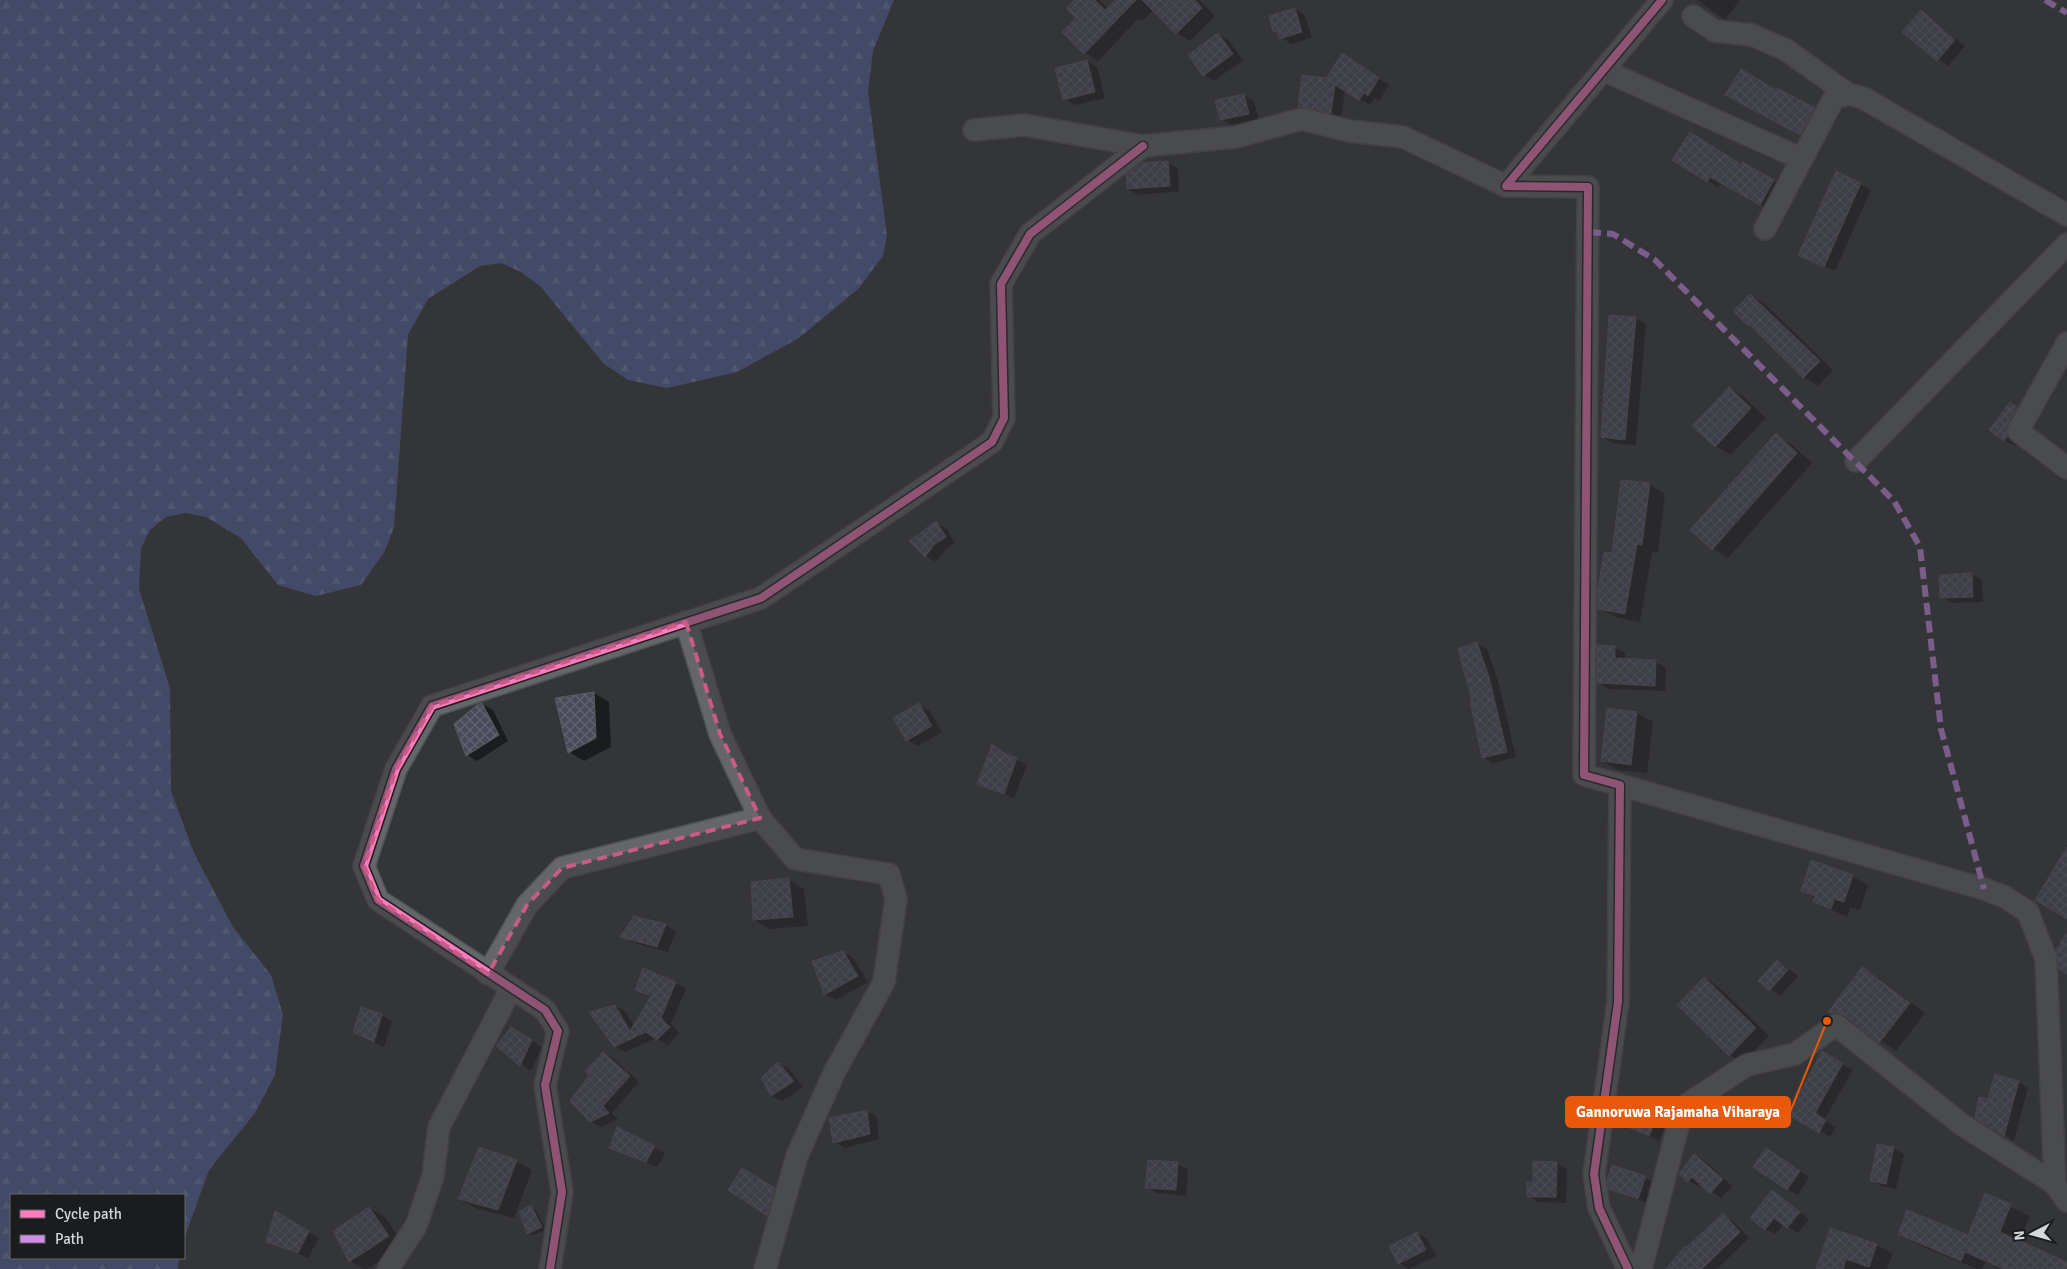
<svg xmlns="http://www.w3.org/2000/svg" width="2067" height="1269" font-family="Signika,sans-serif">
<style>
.forest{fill:url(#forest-firs)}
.shadow{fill:#0007}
.building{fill:url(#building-cross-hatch);stroke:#595a5c}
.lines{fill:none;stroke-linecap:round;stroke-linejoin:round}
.minor-casing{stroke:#515254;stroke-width:24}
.minor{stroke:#656668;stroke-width:21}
.quiet{stroke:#ce8fe9;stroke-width:6;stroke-dasharray:12 6;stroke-linecap:butt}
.cycleway-casing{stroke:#1b1c1f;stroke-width:11}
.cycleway{stroke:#fd7abc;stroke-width:8}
.marked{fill:none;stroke:#c95b87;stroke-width:4;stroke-dasharray:10 6;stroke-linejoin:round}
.leader{fill:none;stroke:#e8590c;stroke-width:2}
.callout-dot{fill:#e8590c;stroke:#1b1c1f;stroke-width:2}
.callout{fill:#e8590c;stroke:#e8590c;stroke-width:2}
.callout-label{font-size:15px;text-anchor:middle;font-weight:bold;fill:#fff}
</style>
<defs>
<pattern id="forest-firs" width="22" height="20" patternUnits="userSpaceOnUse" patternTransform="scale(1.25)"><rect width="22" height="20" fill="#5564a0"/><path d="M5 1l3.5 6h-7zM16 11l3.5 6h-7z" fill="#7481b1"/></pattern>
<pattern id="building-cross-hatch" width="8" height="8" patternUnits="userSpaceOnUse" patternTransform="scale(1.25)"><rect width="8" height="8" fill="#484b59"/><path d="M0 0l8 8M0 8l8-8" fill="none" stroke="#626470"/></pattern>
</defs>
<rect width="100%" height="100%" fill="#343538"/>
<path class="forest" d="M0,0h894l-21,51 -5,40 19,145 -4,20 -25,33 -59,49 -62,34 -70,16 -39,-8 -24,-16 -64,-78 -19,-14 -20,-9 -21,3 -52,33 -20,36 -14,192 -9,24 -24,34 -45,11 -38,-11 -37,-47 -35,-21 -20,-4 -20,4 -16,13 -9,18 -2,41 31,99 1,103 23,62 39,74 38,48 12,39 -8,61 -20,38 -46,57 -25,69v-44h-173v63h168l-1,11h-178z"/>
<g class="shadow">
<path d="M1076,0h23l9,9 10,-9h81l16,16 -25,25 -13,-8 -23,-23 -12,11 -4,-2 -40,42 -13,-8z"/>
<path d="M1697,0h43l-15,20z"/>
<path d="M1295,9l10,6 7,23 -21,6 -17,-13z"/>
<path d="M1921,12l44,34 -17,20 -44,-34z"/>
<path d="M1218,34l10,6 15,20 -29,21 -10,-6z"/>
<path d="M1087,61l10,6 8,31 -30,7 -11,-6z"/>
<path d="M1352,61l37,24 -10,16 -5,-3 -4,7 -25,-15 -4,28 -32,-6 -10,-5 27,-27z"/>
<path d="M1244,95l10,6 5,18 -28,6 -10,-6z"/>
<path d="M1737,100l77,9 10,6 -13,25z"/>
<path d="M1674,159l68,7 2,-2 40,23 -13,23 -50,-28 -3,5z"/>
<path d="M1167,162l11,6 1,23 -41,4 -10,-6z"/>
<path d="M1836,172l35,18 -36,81 -25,-11z"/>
<path d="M1750,295l14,8 69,67 -15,16 -14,-9 -48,-48 -7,-4z"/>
<path d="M1636,318l10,6 -10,121 -24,-2 -10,-6z"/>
<path d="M1729,388l15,9 22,21 -35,37 -16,-9z"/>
<path d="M2010,404l9,5 -2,34 -2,3 -11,-6z"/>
<path d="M1776,435l15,9 21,19 -84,95 -15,-9z"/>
<path d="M1649,484l16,10 -7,59 -6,-1 -12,70 -25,-5 -16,-9 14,-53z"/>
<path d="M936,523l10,5 9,15 -9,6 -10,13 -10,-6z"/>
<path d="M1971,574l11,6 1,22 -31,1 -11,-6z"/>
<path d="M1476,643l11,6 12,35 17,73 -23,6 -10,-6 -9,-56z"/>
<path d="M1614,647l11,6v7l31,2 10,6 -1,23 -56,-2 -11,-6z"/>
<path d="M594,693l15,9 2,45 -27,14 -15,-9z"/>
<path d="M482,704l11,6 15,31 -31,20 -10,-6z"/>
<path d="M919,705l11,6 12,21 -24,14 -11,-6z"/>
<path d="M1608,710l29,3 16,9 -6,51 -29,-3 -16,-9z"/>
<path d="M1009,756l18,9 -13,33 -35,-15z"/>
<path d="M1852,876l16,9 -8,25 -10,-3 -3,10 -33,-16 1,-3 -13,-7z"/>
<path d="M788,879l16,10 4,37 -38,3 -16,-9z"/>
<path d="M634,918l31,7 11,6 -8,21 -36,-10 -10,-6z"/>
<path d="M843,952l10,6 15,24 -32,18 -11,-6z"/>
<path d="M1778,961l20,15 -18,20 -20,-15z"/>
<path d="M1863,969l15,9 47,35 -29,38 -41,-29 -9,-2 -16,-9z"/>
<path d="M1705,978l13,8 51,50 -26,26 -13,-7z"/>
<path d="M675,983l11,6 -15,35 8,9 -11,12 -12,-7 -31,14 -10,-6v-40l11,6 8,15 18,-30 -15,-7z"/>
<path d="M381,1015l11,6 -8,26 -19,-9z"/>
<path d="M512,1029l30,18 -11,24 -34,-25z"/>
<path d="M604,1053l10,6 25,23 -27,31 6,6 -17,8 -11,-6 1,-46z"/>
<path d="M1822,1053l31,17 -29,50 12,7 -6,10 -40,-23z"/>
<path d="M778,1063l11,6 14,18 -21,14 -10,-5 -10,-18z"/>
<path d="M2018,1082l10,6 -14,53 -38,-24 13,-16z"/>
<path d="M867,1111l10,6 2,22 -34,9 -11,-6z"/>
<path d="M1615,1120h40l11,6 -7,15z"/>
<path d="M617,1129l48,24 -8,14 -46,-20z"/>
<path d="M1893,1148l11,6 -8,35 -15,-3 -10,-6z"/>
<path d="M1694,1155l11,6 27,25 -11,12 -20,-14 -3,3 -18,-13z"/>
<path d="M1776,1155l33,22 -11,18 -11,-6z"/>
<path d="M516,1161l16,9 -18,48 -39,-10 -16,-9z"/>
<path d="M1534,1163h23l10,6 -1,34 -28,-1 -10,-6 6,-12z"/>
<path d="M1178,1164l10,6 -2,26 -29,-3 -10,-6z"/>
<path d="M743,1170l42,25 -8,26 -47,-32z"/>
<path d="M1645,1177l10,6 -7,21 -38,-16z"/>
<path d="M1773,1192l36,27 -11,14 -14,-9 -8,10 -11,-5z"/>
<path d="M1985,1195l45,21 -11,26 48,21v6h-67l-15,-7 -3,7h-5l-58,-24 -20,-12 69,4z"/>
<path d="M531,1207l5,3 10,20 -13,5 -5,-2z"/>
<path d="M369,1208l16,9 19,28 -36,24h-4l-14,-8 -15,-29z"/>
<path d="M276,1213l43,25 -11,20 -40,-17z"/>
<path d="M1723,1215l10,6 16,17 -32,31h-42l12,-21z"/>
<path d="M1830,1229l47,16 16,9 -6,15h-67z"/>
<path d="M1417,1233l10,6 9,17 -27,13 -10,-6z"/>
</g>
<g class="building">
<path d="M1074,0h21l10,10 11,-10h20l-52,54 -22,-22 14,-14 -10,-10z"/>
<path d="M1142,0h53l7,8 -26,26z"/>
<path d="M1295,8l7,24 -23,7 -2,-8 -4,1 -4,-16z"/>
<path d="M1921,10l34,30 -18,21 -35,-29z"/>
<path d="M1218,33l15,21 -30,22 -15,-21z"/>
<path d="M1342,53l37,25 -11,18 -4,-3 -5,7 -24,-15 -4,29 -26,-7h-7l4,-32 24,3z"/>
<path d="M1087,60l8,32 -32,8 -8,-32z"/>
<path d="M1741,69l35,21 1,-2 38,20 -15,27 -75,-40z"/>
<path d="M1244,94l5,20 -29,6 -5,-20z"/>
<path d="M1690,132l52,33 1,-3 31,18 -14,25 -50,-28 -3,5 -35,-22z"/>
<path d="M1168,161l2,25 -43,3 -1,-14 16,-12z"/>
<path d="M1836,171l25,12 -37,84 -26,-12z"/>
<path d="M1750,294l70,67 -17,17 -53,-53 -2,1 -15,-15z"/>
<path d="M1609,315l27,2 -11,123 -24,-3z"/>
<path d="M1729,387l22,21 -36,39 -23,-21z"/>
<path d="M2010,402l7,5 -10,18v12l-3,4 -15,-11z"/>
<path d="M1776,433l21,20 -85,97 -22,-20z"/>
<path d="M1621,480l29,3 -8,62 -5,-1 -12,70 -27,-5v-20l6,-37 8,1z"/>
<path d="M936,521l10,16 -11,7 -10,13 -16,-16z"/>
<path d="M1972,573l1,24 -33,1 -1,-23z"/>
<path d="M1477,642l12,35 18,75 -25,6 -12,-57h2l-14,-52z"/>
<path d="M1597,645l18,1v12l41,2 -1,26 -58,-3z"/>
<path d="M594,692l2,46 -28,15 -13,-55z"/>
<path d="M482,703l17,32 -33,21 -12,-32 23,-19z"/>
<path d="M919,703l13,23 -26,15 -13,-23z"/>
<path d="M1607,708l30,4 -6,53 -30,-4z"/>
<path d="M992,744l12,9 13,5 -13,36 -27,-10z"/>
<path d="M2067,847v72l-32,-19z"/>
<path d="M1811,860l42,15 -9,27 -10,-3 -3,10 -18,-7 2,-6 -14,-5z"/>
<path d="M789,878l4,39 -40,3 -2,-38z"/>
<path d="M634,916l32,8 -9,23 -37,-10z"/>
<path d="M2067,932v42l-8,-5 -3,-19z"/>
<path d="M843,951l15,25 -34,19 -12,-34z"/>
<path d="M1777,960l11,10 -19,21 -11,-10z"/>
<path d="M1862,967l48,36 -31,40 -35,-28 -16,-3z"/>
<path d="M643,968l33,14 -15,36 9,9 -13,13 -11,-8 -32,15 -25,-35 26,-7 15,26 21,-35 -16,-6z"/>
<path d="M1704,977l52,51 -27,28 -52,-51z"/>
<path d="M361,1007l21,7 -8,28 -21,-10z"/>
<path d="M511,1027l21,13 -12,26 -24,-20z"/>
<path d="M1822,1051l21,12 -28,50 11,7 -7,13 -31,-18z"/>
<path d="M603,1052l27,24 -27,30 6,7 -19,9 -20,-21 19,-26 -4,-4z"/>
<path d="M778,1062l16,19 -23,15 -10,-18z"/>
<path d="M1995,1074l24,7 -15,55 -29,-18 4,-21 9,2z"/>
<path d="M1618,1103l38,16 -7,17 -35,-15z"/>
<path d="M867,1110l3,24 -37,9 -4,-25z"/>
<path d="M617,1127l38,19 -9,16 -37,-14z"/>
<path d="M1877,1144l17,3 -8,37 -16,-3z"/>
<path d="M479,1147l38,13 -19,50 -40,-11z"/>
<path d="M1766,1148l34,23 -13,19 -34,-23z"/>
<path d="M1694,1154l29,25 -13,15 -18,-17 -5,5 -8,-8z"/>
<path d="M1148,1160l30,2 -2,28 -31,-2z"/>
<path d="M1533,1161l24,1 -1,35h-29v-15l6,1z"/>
<path d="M1612,1165l34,11 -8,23 -29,-10 -2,-9z"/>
<path d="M742,1168l33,20 -8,28 -39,-26z"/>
<path d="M1772,1190l28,22 -13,16 -13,-10 -9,12 -15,-12z"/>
<path d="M1985,1193l26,11 -11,28 67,30v7h-64l-38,-17 -4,9 -63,-27 9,-24 61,25z"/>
<path d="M531,1205l11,22 -15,7 -8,-22z"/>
<path d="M369,1207l20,29 -40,26 -16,-31z"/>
<path d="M275,1211l34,20 -11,22 -32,-11z"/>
<path d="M1723,1213l17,19 -38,37h-36l19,-23 2,1z"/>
<path d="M1830,1228l47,16 -8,23 -23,-8 -3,10h-27z"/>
<path d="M1417,1232l9,18 -28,14 -9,-18z"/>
</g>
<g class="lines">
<g class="minor-casing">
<g id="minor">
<path d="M1693,16l22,15 37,4 34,15 62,44"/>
<path d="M1603,70l199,89"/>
<path d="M974,130l50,-5 119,21 93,-9 66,-18 47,12 54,6 103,49"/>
<path d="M1765,229l69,-131 14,-4 15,4 204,117"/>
<path d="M2067,343l-49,88 49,37"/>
<path d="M1856,461l211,-217"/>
<path d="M686,622l34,112 40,84 35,41 94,15 7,25 -12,83 -50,91 -37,83 -32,113"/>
<path d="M1620,785l364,104 21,8 23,15 18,47 9,225 12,17"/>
<path d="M488,974l39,-69 35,-37 198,-50"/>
<path d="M388,1269l28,-43 17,-50 6,-49 72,-138"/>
<path d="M550,1269l12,-77 -17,-107 13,-54 -13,-21 -167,-110 -14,-34 32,-97 36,-63 329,-108 231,-156 12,-24 -3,-134 29,-50 113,-88"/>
<path d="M1628,1269l-29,-61 -5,-34 24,-172 2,-217 -36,-10 4,-588 -82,-1 156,-186"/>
<path d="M1641,1269l42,-162 64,-42 48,-11 41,-29 125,99 94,60"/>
</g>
</g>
<use href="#minor" class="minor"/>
<g class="quiet">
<path d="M2045,0l22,13"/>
<path d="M1589,232l24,2 42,26 239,241 26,46 21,182 43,160"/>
</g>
<g class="cycleway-casing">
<g id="cycleway">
<path d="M550,1269l12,-77 -17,-107 13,-54 -13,-21 -167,-110 -14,-34 32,-97 36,-63 329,-108 231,-156 12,-24 -3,-134 29,-50 113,-88"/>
<path d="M1628,1269l-29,-61 -5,-34 24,-172 2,-217 -36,-10 4,-588 -82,-1 156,-186"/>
</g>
</g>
<use href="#cycleway" class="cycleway"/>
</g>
<path d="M0 0H2067V1269H0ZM686,622l34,112 40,84 -198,50 -35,37 -39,69 -110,-74 -14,-34 32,-97 36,-63z" fill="#343538" fill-opacity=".55" fill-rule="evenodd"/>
<path class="marked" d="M686,622l34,112 40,84 -198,50 -35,37 -39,69 -110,-74 -14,-34 32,-97 36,-63z"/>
<path class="leader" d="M1827 1021L1790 1112"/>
<circle class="callout-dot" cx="1827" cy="1021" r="5"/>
<rect class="callout" x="1566" y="1097" width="224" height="30" rx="5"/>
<g class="callout-label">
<text x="1678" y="1117">Gannoruwa Rajamaha Viharaya</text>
</g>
<rect x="10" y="1194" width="175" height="65" fill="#1b1c1f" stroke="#65676a"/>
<rect x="20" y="1210" width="25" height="8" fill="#fd7abc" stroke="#65676a"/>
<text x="55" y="1219" font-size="15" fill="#d5d7da">Cycle path</text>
<rect x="20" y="1235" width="25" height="8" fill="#ce8fe9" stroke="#65676a"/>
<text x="55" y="1244" font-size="15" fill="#d5d7da">Path</text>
<g transform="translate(2032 1234) rotate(264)" stroke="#1b1c1f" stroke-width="4" paint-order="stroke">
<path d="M0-4L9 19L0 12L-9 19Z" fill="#d5d7da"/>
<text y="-8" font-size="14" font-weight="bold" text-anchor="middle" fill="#d5d7da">N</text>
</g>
</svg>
